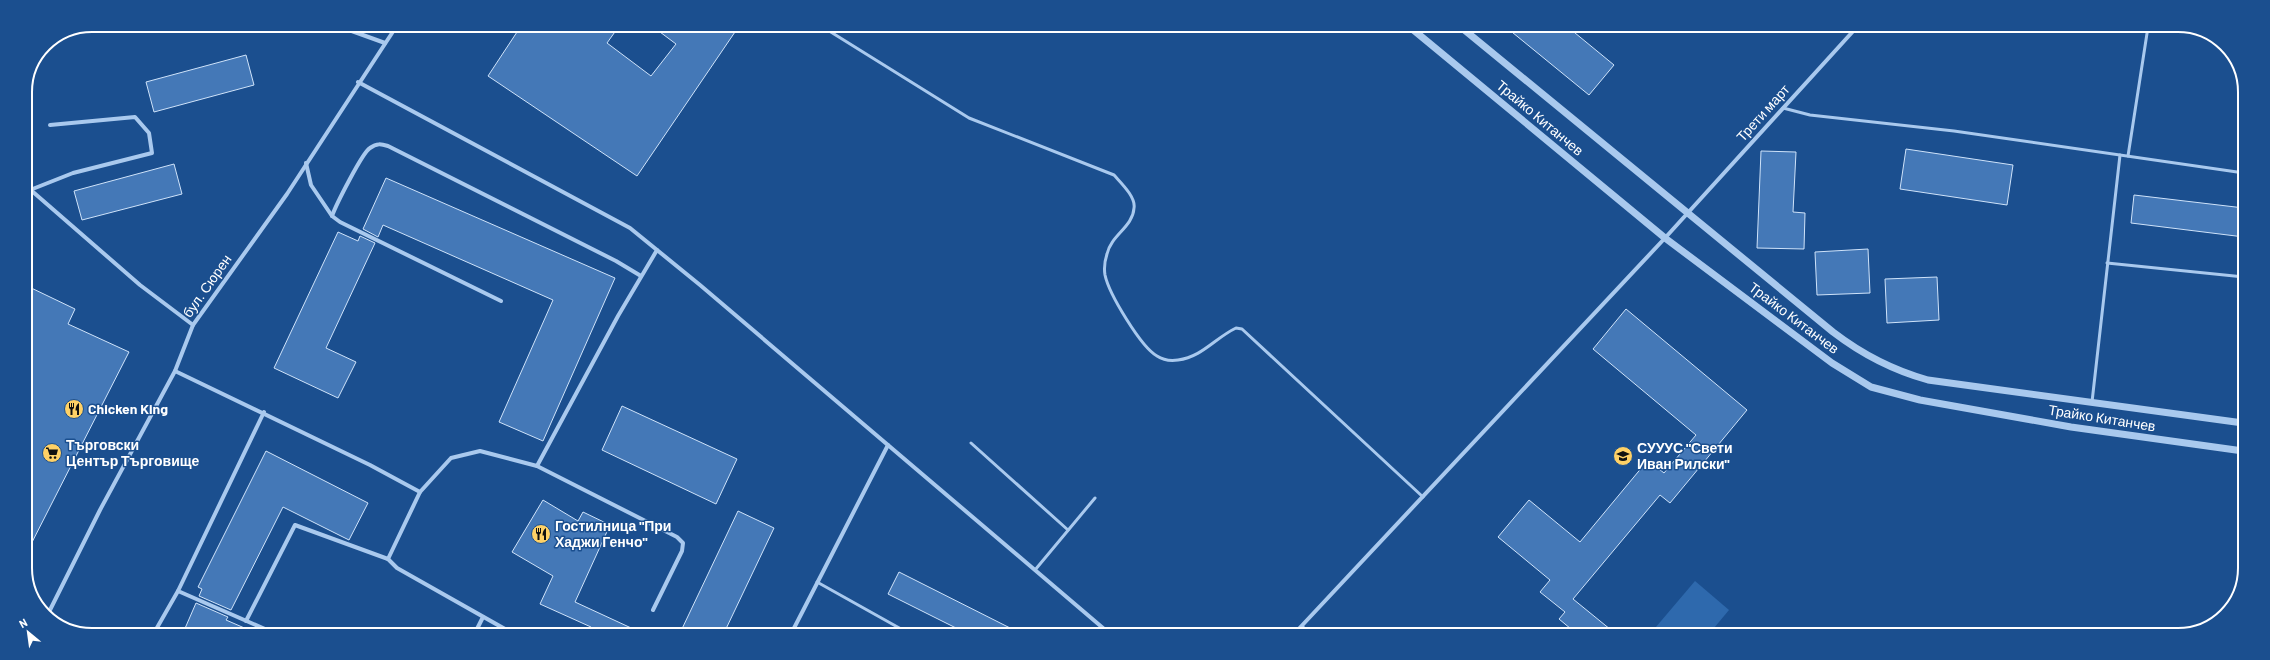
<svg xmlns="http://www.w3.org/2000/svg" width="2270" height="660" font-family="Barlow,sans-serif">
<style>
.garden{fill:#2e69ad}
.building{fill:#4478b7;stroke:#cfe3fa}
.lines{fill:none;stroke-linecap:round;stroke-linejoin:round}
.service{stroke:#a9c9ee;stroke-width:3}
.minor{stroke:#a9c9ee;stroke-width:4}
.tertiary{stroke:#a9c9ee;stroke-width:7}
.labels{text-anchor:middle;stroke-width:3;stroke-linejoin:round;paint-order:stroke}
.street-label{font-size:14px;fill:#fff;stroke:#1b4f8f}
.poi-label{font-size:14px;font-weight:bold;fill:#fff;stroke:#1b4f8f;text-anchor:start}
.rim{fill:none;stroke:#fff;stroke-width:2}
</style>
<rect width="100%" height="100%" fill="#1b4f8f"/>
<path class="garden" d="M1695,581l34,29 -20,24h-59z"/>
<g class="building">
<path d="M1507,28h62l45,37 -25,30z"/>
<path d="M519,29h98l-10,14 44,33 25,-32 -20,-15h81l-100,147 -149,-100z"/>
<path d="M246,55l8,30 -100,27 -8,-30z"/>
<path d="M1906,149l107,16 -6,40 -107,-16z"/>
<path d="M1761,151l35,1 -3,60 12,1 -1,36 -47,-1z"/>
<path d="M174,164l8,30 -100,26 -8,-29z"/>
<path d="M386,178l229,100 -72,163 -44,-19 54,-122 -170,-75 -5,12 -15,-8z"/>
<path d="M2134,195l110,13v29l-113,-14z"/>
<path d="M338,232l20,9 2,-5 15,7 -49,105 30,14 -18,36 -64,-30z"/>
<path d="M1868,249l2,44 -53,2 -2,-43z"/>
<path d="M1937,277l2,43 -52,3 -2,-44z"/>
<path d="M25,285l50,24 -7,15 61,28 -104,204z"/>
<path d="M1626,309l121,101 -77,93 -10,-8 -87,104 43,35h-39l-18,-15 6,-7 -25,-20 10,-12 -52,-43 31,-37 51,42 68,-82 16,13 32,-38 -103,-86z"/>
<path d="M622,406l115,53 -21,45 -114,-54z"/>
<path d="M266,451l102,52 -19,37 -66,-33 -52,103 -32,-14 3,-7 -4,-2z"/>
<path d="M543,500l35,21 5,-9 27,13 -35,77 67,31h-54l3,-6 -51,-23 13,-28 -41,-24z"/>
<path d="M738,511l36,17 -50,105h-44z"/>
<path d="M899,572l123,62h-54l-80,-40z"/>
<path d="M196,603l32,14 -2,3 30,13h-73z"/>
</g>
<g class="lines">
<g class="service">
<path d="M826,29l143,89 145,57c7,8 22,22 20,33 -1,19 -23,27 -27,46 -2,6 -3,15 -2,21 4,19 36,72 52,81 6,4 14,5 21,4 24,-3 37,-22 58,-32l6,1 181,168"/>
<path d="M1783,108l27,7 144,16 290,42"/>
<path d="M2128,156l20,-129"/>
<path d="M2107,263l137,14"/>
<path d="M2092,402l28,-247"/>
<path d="M971,443l97,87"/>
<path d="M1035,570l60,-72"/>
<path d="M817,582l93,52"/>
<path d="M1302,626l8,8"/>
</g>
<g class="minor">
<path d="M349,30l36,13"/>
<path d="M358,82l272,146 70,57 410,349"/>
<path d="M306,163l5,22 21,31 8,6 161,79"/>
<path d="M25,185l115,100 53,40"/>
<path d="M25,192l48,-19 79,-20 -3,-20 -14,-16 -85,8"/>
<path d="M332,216c4,-11 30,-63 38,-68 7,-5 11,-4 18,-2l228,115 25,15"/>
<path d="M175,371l195,94 50,27"/>
<path d="M264,412l-86,179 96,42"/>
<path d="M537,466l81,-150 39,-66"/>
<path d="M388,559l32,-67 31,-34 29,-7 57,15 140,71 6,6 -1,8 -29,59"/>
<path d="M41,611l7,3"/>
<path d="M47,616l53,-106 75,-139 18,-46 94,-131 107,-164"/>
<path d="M246,621l49,-96 93,34 9,9 115,65"/>
<path d="M154,633l24,-42"/>
<path d="M475,633l8,-16"/>
<path d="M791,634l97,-189"/>
<path d="M1294,634l371,-396 191,-210"/>
</g>
<g class="tertiary">
<path d="M1411,28l254,210 167,125 39,24 49,13 151,27 172,24"/>
<path d="M1462,28l371,304c30,23 59,38 95,48l315,43"/>
</g>
</g>
<defs>
<g id="restaurant-disc" transform="scale(1)"><circle r="9.5" fill="#ffd166" stroke="#1b4f8f"/><path d="M-5-6h1v4h1v-4h1v4h1v-4h1v5L-1.5 .5V6h-2V.5L-5-1ZM5-6V6H3V1.5H1.5Q1.5-4 5-6Z" fill="#111"/></g>
<g id="supermarket-disc" transform="scale(1)"><circle r="9.5" fill="#ffd166" stroke="#1b4f8f"/><path d="M-6-5.5h2.5l.6 2H6L4.5 2H-2.5L-4.4-4H-6ZM-1.5 3.2a1.3 1.3 0 1 0 .1 0ZM3 3.2a1.3 1.3 0 1 0 .1 0Z" fill="#111"/></g>
<g id="school-disc" transform="scale(1)"><circle r="9.5" fill="#ffd166" stroke="#1b4f8f"/><path d="M0-5L7-2L0 1L-7-2ZM-4 1L0 2.5L4 1V4Q0 6-4 4Z" fill="#111"/></g>
</defs>
<g fill-rule="evenodd">
<use href="#restaurant-disc" x="74" y="409"/>
<use href="#supermarket-disc" x="52" y="453"/>
<use href="#school-disc" x="1623" y="456"/>
<use href="#restaurant-disc" x="541" y="534"/>
</g>
<g class="labels">
<g class="street-label">
<text transform="translate(1763 113) rotate(-48)" y="5">Трети март</text>
<text transform="translate(1540 118) rotate(40)" y="5">Трайко Китанчев</text>
<text transform="translate(207 286) rotate(-55)" y="5">бул. Сюрен</text>
<text transform="translate(1794 318) rotate(37)" y="5">Трайко Китанчев</text>
<text transform="translate(2102 418) rotate(9)" y="5">Трайко Китанчев</text>
</g>
<g class="poi-label">
<text x="88" y="414">Chicken King</text>
<text x="66" y="450">Търговски<tspan x="66" dy="16">Център Търговище</tspan></text>
<text x="1637" y="453">СУУУС "Свети<tspan x="1637" dy="16">Иван Рилски"</tspan></text>
<text x="555" y="531">Гостилница "При<tspan x="555" dy="16">Хаджи Генчо"</tspan></text>
</g>
</g>
<path d="M0 0H2270V660H0ZM92 32H2178A60 60 0 0 1 2238 92V568A60 60 0 0 1 2178 628H92A60 60 0 0 1 32 568V92A60 60 0 0 1 92 32Z" fill="#1b4f8f" fill-rule="evenodd"/>
<path class="rim" d="M92 32H2178A60 60 0 0 1 2238 92V568A60 60 0 0 1 2178 628H92A60 60 0 0 1 32 568V92A60 60 0 0 1 92 32Z"/>
<g transform="translate(28 632) rotate(331)" stroke="#1b4f8f" stroke-width="3" paint-order="stroke">
<path d="M0-3L7 15L0 10L-7 15Z" fill="#ffffff"/>
<text y="-6" font-size="11" font-weight="bold" text-anchor="middle" fill="#ffffff">N</text>
</g>
</svg>
